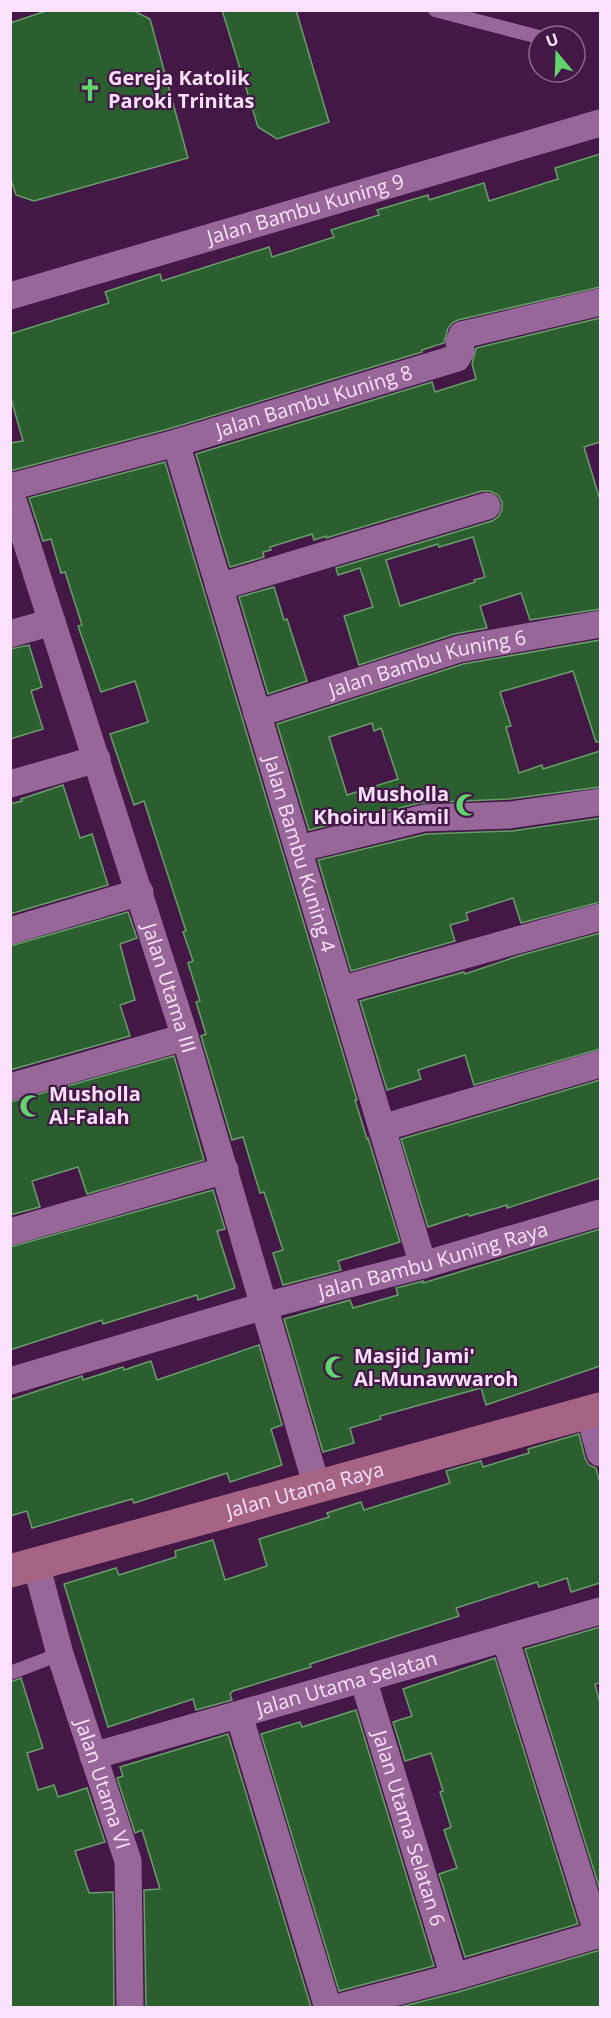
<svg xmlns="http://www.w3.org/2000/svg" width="611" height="2018" font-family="'Open Sans',sans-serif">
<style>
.building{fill:#2b5f2f;stroke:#699e6b;stroke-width:1.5;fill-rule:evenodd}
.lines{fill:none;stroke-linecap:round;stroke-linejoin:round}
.service{stroke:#976799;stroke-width:14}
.minor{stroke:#976799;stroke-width:27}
.secondary{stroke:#a66384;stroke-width:33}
.labels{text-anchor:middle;stroke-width:4.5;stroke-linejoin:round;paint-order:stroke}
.poi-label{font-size:20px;font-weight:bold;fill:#fce1fd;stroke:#431846;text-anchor:start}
.street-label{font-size:20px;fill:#fce1fd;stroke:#431846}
</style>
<rect width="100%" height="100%" fill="#431846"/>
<g class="building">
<path d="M49,10h83l18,9 38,139 -154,43 -18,-6 -6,-18v-154z"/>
<path d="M222,10h74l33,112 -52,17 -19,-12z"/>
<path d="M600,154v133l-142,33 -6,3 -4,5 -4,15 -22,7v2l-250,76 -162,43v-28l13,-2 -13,-46v-61l99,-31 -4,-11 55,-18 2,7 107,-34 3,10 62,-20 -3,-7 48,-15 -2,-5 51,-15 1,5 55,-17 5,18 69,-22 -3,-11z"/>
<path d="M600,318v124l-16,5 16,53v109l-70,11 -9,-27 -41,13 7,22 -33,6 -95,31 -15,-49 29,-9 -13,-39 -22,7 -2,-7 156,-47 7,-5 3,-7v-7l-4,-7 -8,-4h-8l-156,47v-2l-12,4 -2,-6 -42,13 1,3 -8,2 1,5 -34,10 -34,-113 236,-72 3,10 41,-13 -4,-15 4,-16zM473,537l12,40 -11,3 1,2 -75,24 -14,-46 52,-16 1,3z"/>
<path d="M165,462l192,638h-2l12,39 1,-1 32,104 -62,19 3,9 -58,15 -10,-32 10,-3 -19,-58 -4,1 -17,-56 -11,3 -31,-104 5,-2 -10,-32 4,-1 -12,-38 5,-2 -10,-29 3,-1 -42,-130 -10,4 -24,-71 38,-12 -13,-41 -34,11 -23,-66 4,-1 -17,-53 -4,1 -10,-34 -8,2 -14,-43z"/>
<path d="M274,587l10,33 3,-1 20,62 -39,13 -29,-97z"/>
<path d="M600,640v102h-4l-23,-71 -73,21 11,34 -5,1 13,46 23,-8 1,4 57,-18v36l-91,12 -89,4 -111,27 -32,-106 186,-60zM372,723l2,8 7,-3 17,51 -51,16 -18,-58z"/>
<path d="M29,645l13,42 -11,4 12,38 -33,10v-90z"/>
<path d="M63,785l17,53 12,-4 16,51 -98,29v-110l12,-3 -1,-2z"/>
<path d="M600,818v84l-79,21 -8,-25 -47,15 2,7 -18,5 5,16 -104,30 -33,-111 108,-26 86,-3z"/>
<path d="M128,912l9,26 -17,6 15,56 -15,5 10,31 -120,34v-124z"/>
<path d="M600,933v116l-126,36 -9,-30 -47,15 3,9 -34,11 -27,-89 104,-29 1,2 53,-18z"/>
<path d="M174,1056l30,104 -117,34 -9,-27 -46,14 8,26 -30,8v-113z"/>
<path d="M600,1080v98l-93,30v-3l-38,11 -1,-2 -40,13 -27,-88z"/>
<path d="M213,1190l12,39 -8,2 18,57 -37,12 -1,-5 -94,29 -1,-4 -92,30v-103z"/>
<path d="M600,1229v137l-114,39 -5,-17 -101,28 1,3 -31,9 4,15 -31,9 -39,-133 66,-19 3,8 45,-13 -2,-7 27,-7v2z"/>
<path d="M259,1345l23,80 -11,4 11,36 -52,17 -3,-9 -93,30 -2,-4 -100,29 -5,-17 -17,5v-116l72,-24 1,4 40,-13 1,3 27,-9 6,19z"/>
<path d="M579,1434l6,24 4,7 7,3 4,15v100l-29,9 -4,-14 -28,9 -2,-5 -81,26 3,8 -149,48 1,3 -78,24 -3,3 2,6 -36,10 -3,-11 -85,28 -44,-143 52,-16 3,7 57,-18 -1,-6 38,-11 12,40 42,-14 -8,-27 70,-22 -2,-4 34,-11 3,8 86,-27 -4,-12 35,-10 2,6 46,-14 -1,-4z"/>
<path d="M600,1627v56l-5,1 5,19v187l-75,-241z"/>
<path d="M495,1658l83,266 -113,33 -26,-83 18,-6 -13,-38 7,-3 -11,-35 3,-1 -12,-38 -26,8 -12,-39 19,-6 -9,-27z"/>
<path d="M21,1678l22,70 -16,5 11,37 16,-5 4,12 29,-9 18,54 -30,9 14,42 24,-1 1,115h-104v-325z"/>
<path d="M356,1710l78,256 -95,25 -78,-257 39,-12 2,5z"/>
<path d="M228,1734l83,273h-165l-2,-117 16,-1 -18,-59 -7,3 -18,-55 6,-2 -3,-9z"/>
<path d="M600,1950v57h-200l58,-15z"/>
</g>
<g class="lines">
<g class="service">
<path d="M435,10l104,27"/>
<path d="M10,1673l50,-19"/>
</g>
<g class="minor">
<path id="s1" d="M10,296l590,-173"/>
<path id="s2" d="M176,443l247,822"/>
<path id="s3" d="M10,487l166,-44 281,-85 4,-7 -2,-9 3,-7 138,-33"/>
<path id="s4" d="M10,491l175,546 132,450"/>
<path d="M219,587l268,-81"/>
<path d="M10,634l42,-12"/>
<path id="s5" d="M257,714l202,-65 141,-25"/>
<path d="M10,784l87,-25"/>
<path d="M298,849l126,-31 86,-3 90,-13"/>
<path d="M10,931l130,-39"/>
<path d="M340,990l260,-73"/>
<path d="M10,1087l175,-50"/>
<path d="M382,1128l218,-64"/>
<path d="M10,1232l215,-62"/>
<path id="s6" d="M10,1381l254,-75 159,-41 177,-52"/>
<path d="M589,1413l11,40"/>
<path id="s7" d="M36,1564l24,90 68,207 2,147"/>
<path d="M505,1638l93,297"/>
<path id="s8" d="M363,1679l91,298"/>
<path d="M239,1715l89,293"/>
<path id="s9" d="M93,1756l507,-145"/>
<path d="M336,2008l118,-31 146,-43"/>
</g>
<path class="secondary" id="s10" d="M10,1571l590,-162"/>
</g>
<defs>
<g id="church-bare" transform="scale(1.8)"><path d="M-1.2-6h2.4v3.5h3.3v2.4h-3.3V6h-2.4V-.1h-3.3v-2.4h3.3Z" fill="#60d56b" stroke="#431846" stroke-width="2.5" paint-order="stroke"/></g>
<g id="mosque-bare" transform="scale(1.8)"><path d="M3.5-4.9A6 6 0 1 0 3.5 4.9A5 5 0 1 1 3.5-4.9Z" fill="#60d56b" stroke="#431846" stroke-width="2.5" paint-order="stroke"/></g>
</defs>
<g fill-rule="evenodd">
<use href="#church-bare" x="90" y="90"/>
<use href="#mosque-bare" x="467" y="805"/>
<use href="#mosque-bare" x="31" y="1106"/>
<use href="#mosque-bare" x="336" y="1367"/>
</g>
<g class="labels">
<g class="poi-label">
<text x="108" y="85">Gereja Katolik<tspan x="108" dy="23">Paroki Trinitas</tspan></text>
<text x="449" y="801" text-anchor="end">Musholla<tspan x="449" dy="23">Khoirul Kamil</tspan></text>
<text x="49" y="1101">Musholla<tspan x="49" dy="23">Al-Falah</tspan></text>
<text x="354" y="1363">Masjid Jami'<tspan x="354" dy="23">Al-Munawwaroh</tspan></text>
</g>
<g class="street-label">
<text dy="7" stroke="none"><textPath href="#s1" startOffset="308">Jalan Bambu Kuning 9</textPath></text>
<text dy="7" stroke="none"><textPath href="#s3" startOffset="316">Jalan Bambu Kuning 8</textPath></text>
<text dy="7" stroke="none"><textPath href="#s5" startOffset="178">Jalan Bambu Kuning 6</textPath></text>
<text dy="7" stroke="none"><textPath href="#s2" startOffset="429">Jalan Bambu Kuning 4</textPath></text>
<text dy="7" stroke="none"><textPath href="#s4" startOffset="522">Jalan Utama III</textPath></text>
<text dy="7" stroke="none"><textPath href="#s6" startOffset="440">Jalan Bambu Kuning Raya</textPath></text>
<text dy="7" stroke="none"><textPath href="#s10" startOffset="306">Jalan Utama Raya</textPath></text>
<text dy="7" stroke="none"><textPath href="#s9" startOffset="264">Jalan Utama Selatan</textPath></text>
<text dy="7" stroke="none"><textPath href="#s7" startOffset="230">Jalan Utama VI</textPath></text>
<text dy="7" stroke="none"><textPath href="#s8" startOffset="156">Jalan Utama Selatan 6</textPath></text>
</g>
</g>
<rect width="611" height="2018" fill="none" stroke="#fce1fd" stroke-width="24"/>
<g transform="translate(557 54) rotate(341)"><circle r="28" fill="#431846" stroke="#8d688f" stroke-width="1.5"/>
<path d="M0-4.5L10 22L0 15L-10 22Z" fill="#60d56b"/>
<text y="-9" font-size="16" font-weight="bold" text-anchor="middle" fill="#fce1fd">U</text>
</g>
</svg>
